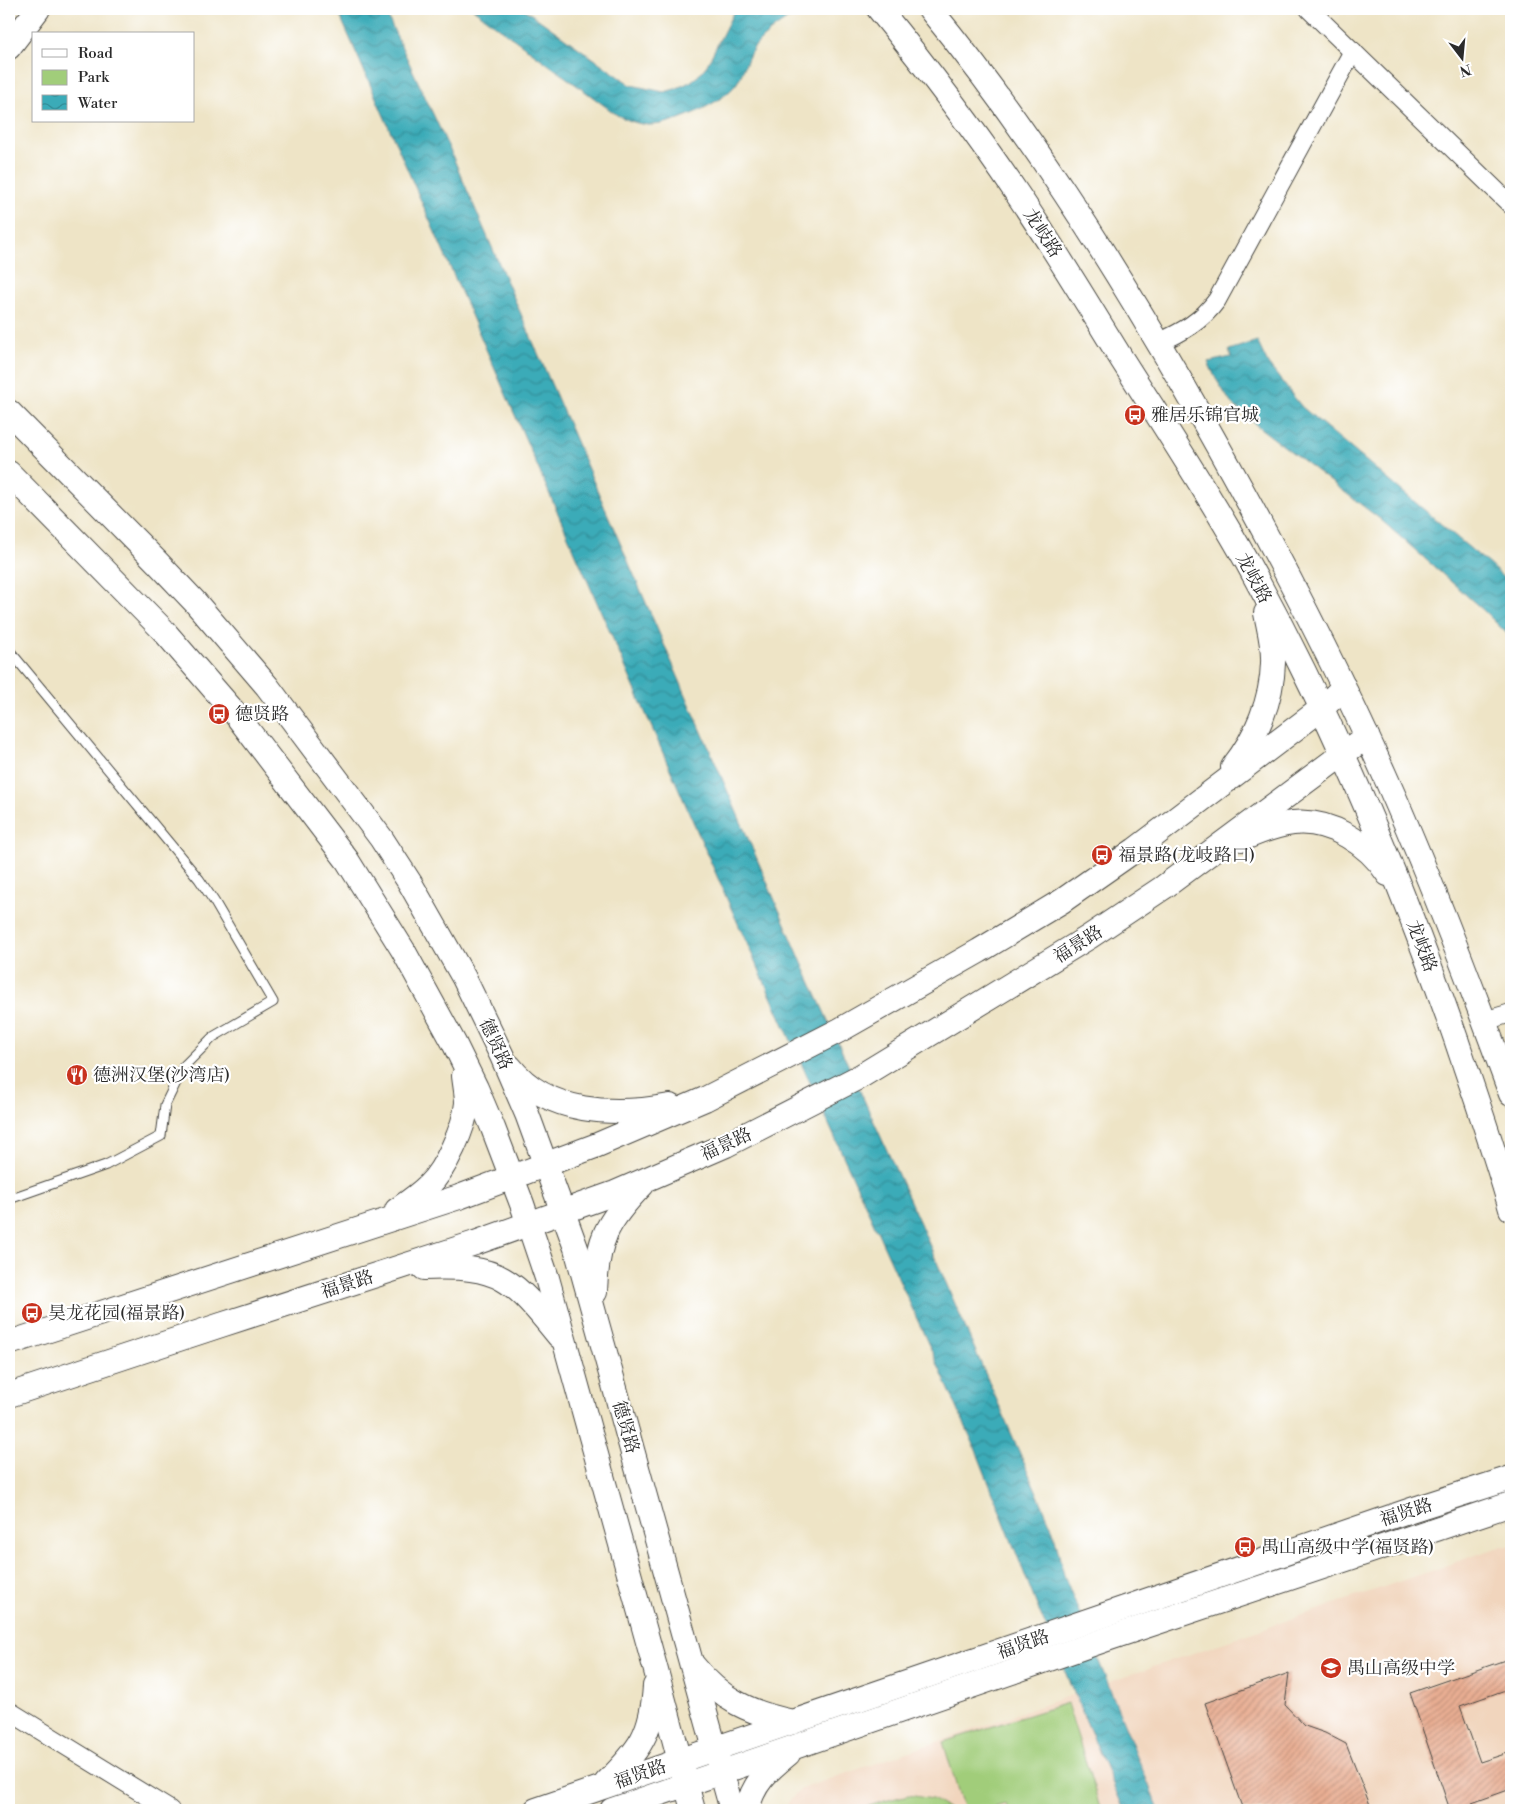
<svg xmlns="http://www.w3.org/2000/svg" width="1520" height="1819" font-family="'Libre Bodoni','Noto Serif SC',serif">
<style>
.built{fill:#f1d5bd}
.park{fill:#a1cd7a;stroke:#667c52}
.water{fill:url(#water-waves);stroke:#336b72}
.building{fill:url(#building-hatch)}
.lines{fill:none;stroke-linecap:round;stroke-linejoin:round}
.lane-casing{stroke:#484742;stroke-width:11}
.street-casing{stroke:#484742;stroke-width:20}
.secondary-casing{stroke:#484742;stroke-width:26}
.lane{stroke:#fff;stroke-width:9}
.street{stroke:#fff;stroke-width:18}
.secondary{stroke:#fff;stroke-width:24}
.labels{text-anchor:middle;stroke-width:4.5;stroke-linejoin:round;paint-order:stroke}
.street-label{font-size:18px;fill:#2b2b2b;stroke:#fff}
.poi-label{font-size:18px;fill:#2b2b2b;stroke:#fff;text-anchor:start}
</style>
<defs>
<pattern id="water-waves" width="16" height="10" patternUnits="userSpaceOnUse" patternTransform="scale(1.25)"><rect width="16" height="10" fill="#3babb8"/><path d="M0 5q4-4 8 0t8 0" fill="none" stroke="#328b96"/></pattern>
<pattern id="building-hatch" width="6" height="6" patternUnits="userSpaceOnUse" patternTransform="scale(1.25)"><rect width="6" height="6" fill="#e9ae93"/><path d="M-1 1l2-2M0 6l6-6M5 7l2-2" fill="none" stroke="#bd8e78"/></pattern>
</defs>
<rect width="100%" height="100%" fill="#fff"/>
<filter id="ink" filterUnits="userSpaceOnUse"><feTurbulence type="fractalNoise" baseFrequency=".02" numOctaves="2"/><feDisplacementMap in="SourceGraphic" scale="10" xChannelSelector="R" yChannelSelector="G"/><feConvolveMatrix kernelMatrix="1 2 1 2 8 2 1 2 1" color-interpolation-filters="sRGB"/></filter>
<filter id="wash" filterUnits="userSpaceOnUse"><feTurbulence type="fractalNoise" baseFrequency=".0096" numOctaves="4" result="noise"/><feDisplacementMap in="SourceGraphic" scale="20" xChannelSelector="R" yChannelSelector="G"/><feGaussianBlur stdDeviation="1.12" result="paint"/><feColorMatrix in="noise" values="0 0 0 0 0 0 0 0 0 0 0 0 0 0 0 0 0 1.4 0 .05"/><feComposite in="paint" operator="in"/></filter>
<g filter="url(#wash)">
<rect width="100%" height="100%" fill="#eee4c6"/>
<path class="built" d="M1502,1546l9,1v263h-728l4,-7 14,-14z"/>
<g class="park">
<path d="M1067,1703l34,107h-93l-2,-6 -11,3 1,3h-32l-21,-68z"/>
<path d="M908,1795l24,4 18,11h-94l29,-9z"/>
</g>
<g class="water">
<path d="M337,9h47l65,139 357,824 114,251 131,302c6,17 8,33 13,50l95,235h-35l-87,-204 -63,-161 -244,-539z"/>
<path d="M473,9h51l107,76 33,7 11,-3 15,-7 8,-6 9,-11 28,-56h70c-17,10 -34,20 -47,34 -12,12 -13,28 -21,40 -12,19 -65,43 -88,42 -12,-1 -22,-5 -32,-10z"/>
<path d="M1257,341l11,23 34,43 189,159 20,19v53l-28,-28 -103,-91 -120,-91 -29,-25 -15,-24 -8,-17 23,-5 -2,-7z"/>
</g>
<g id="blocks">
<g class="building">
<path d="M1511,1658v30l-51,18 20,56 31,-10v37l-39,14 3,7h-25l-40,-117z"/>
<path d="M1289,1673l-4,32 20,21 20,7 21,11 26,66h-129l-38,-107z"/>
</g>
</g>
</g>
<g filter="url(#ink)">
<use href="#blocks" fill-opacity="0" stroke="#484742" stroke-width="1"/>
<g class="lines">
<g class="lane-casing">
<path id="lane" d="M9,650l190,229 15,22 59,101 -60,35 -29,29 -19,39 -4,31 -55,29 -97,34"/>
</g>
<g class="street-casing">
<g id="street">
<path d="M1309,9l202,196"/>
<path d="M1158,343c24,-11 43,-21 59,-43l136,-249"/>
<path d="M1484,1021l27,-8"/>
<path d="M9,1711l161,99"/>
</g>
</g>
<g class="secondary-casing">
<g id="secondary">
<path d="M879,9c49,60 96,122 139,186 36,53 69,108 103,163 43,68 87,134 126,204 84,152 152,314 209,477 19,57 39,113 55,170"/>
<path d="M930,9c96,117 177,245 253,376 73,127 142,257 202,391 47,105 87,211 126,318"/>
<path d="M9,47l29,-38"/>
<path d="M9,412l148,150 38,40 72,84 114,152 29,45 54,95 38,78 25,58 49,134 156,562"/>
<path d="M9,473l154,157 71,82 113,148 56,90 51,93 22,45 17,40 29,76 25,74 108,389 38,143"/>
<path d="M1233,767c23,-29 39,-66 40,-104 1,-16 -4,-34 -7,-50"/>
<path d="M1242,839c16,-7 34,-14 51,-16 37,-4 76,21 95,51"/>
<path d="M510,1067c38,48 105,49 160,39"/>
<path d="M397,1210c10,-7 22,-15 31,-24 17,-16 37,-59 39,-83 0,-9 -2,-18 -3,-27"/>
<path d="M424,1268c77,-3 88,10 135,68"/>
<path d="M595,1292c2,-52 11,-70 47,-107"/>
<path d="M9,1343l450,-146 136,-51 110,-47 135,-69 139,-79 83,-50 73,-51 186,-141 23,-22"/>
<path d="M9,1395l212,-70 254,-82 140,-50 111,-48 135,-69 228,-139 75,-50 203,-151"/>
<path d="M693,1665c28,35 57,48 100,57"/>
<path d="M607,1782c33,-33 45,-48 48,-96"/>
<path d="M536,1810l875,-300 100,-32"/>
<path d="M612,1810l498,-172 401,-134"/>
<path d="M747,1810c6,-27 20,-39 41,-56"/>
</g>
</g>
<use href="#lane" class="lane"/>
<use href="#street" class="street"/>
<use href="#secondary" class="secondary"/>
</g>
</g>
<defs>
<g id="bus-disc" transform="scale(1.125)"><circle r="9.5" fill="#c8321e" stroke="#fff"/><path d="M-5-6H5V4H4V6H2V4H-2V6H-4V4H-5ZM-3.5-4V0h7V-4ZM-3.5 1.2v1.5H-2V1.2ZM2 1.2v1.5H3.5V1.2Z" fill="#fff"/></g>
<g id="restaurant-disc" transform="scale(1.125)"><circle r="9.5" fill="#c8321e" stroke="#fff"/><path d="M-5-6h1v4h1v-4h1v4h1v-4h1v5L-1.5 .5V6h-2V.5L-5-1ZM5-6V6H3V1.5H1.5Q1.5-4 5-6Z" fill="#fff"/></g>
<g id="school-disc" transform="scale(1.125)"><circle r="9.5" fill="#c8321e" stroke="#fff"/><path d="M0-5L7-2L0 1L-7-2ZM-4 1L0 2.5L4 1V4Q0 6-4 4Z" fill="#fff"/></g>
</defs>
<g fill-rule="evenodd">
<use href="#bus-disc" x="1135" y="415"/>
<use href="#bus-disc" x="219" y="714"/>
<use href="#bus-disc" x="1102" y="855"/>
<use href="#restaurant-disc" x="77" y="1075"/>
<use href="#bus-disc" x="32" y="1313"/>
<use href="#bus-disc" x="1245" y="1547"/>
<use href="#school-disc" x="1331" y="1668"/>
</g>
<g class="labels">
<g class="street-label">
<text transform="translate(1043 233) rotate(57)" y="6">龙岐路</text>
<text transform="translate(1254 578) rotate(62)" y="6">龙岐路</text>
<text transform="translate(1078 944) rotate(-32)" y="6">福景路</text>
<text transform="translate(1422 946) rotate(69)" y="6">龙岐路</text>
<text transform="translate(496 1044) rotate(65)" y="6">德贤路</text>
<text transform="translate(726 1144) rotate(-25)" y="6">福景路</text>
<text transform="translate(347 1284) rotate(-18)" y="6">福景路</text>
<text transform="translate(626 1427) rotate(74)" y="6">德贤路</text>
<text transform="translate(1406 1512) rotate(-18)" y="6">福贤路</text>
<text transform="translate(1023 1644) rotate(-19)" y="6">福贤路</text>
<text transform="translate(640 1774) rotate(-19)" y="6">福贤路</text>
</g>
<g class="poi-label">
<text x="1151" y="421">雅居乐锦官城</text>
<text x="235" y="720">德贤路</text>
<text x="1118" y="861">福景路(龙岐路口)</text>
<text x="93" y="1081">德洲汉堡(沙湾店)</text>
<text x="48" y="1319">昊龙花园(福景路)</text>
<text x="1261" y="1553">禺山高级中学(福贤路)</text>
<text x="1347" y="1674">禺山高级中学</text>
</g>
</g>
<rect width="1520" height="1819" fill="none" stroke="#fff" stroke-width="30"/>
<rect x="32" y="32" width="162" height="90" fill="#ffffff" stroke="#aaaaaa"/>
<rect x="42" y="49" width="25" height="8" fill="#ffffff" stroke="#aaaaaa"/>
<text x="78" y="58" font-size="15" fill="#2b2b2b">Road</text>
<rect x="42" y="70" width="25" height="15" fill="#a1cd7a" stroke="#aaaaaa"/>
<text x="78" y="82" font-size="15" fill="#2b2b2b">Park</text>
<rect x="42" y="95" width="25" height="15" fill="url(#water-waves)" stroke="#aaaaaa"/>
<text x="78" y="108" font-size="15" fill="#2b2b2b">Water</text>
<g transform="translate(1462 58) rotate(164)" stroke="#ffffff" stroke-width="4" paint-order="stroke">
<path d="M0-4L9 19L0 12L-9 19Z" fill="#2b2b2b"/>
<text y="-8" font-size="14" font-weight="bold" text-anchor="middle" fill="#2b2b2b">N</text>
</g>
</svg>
